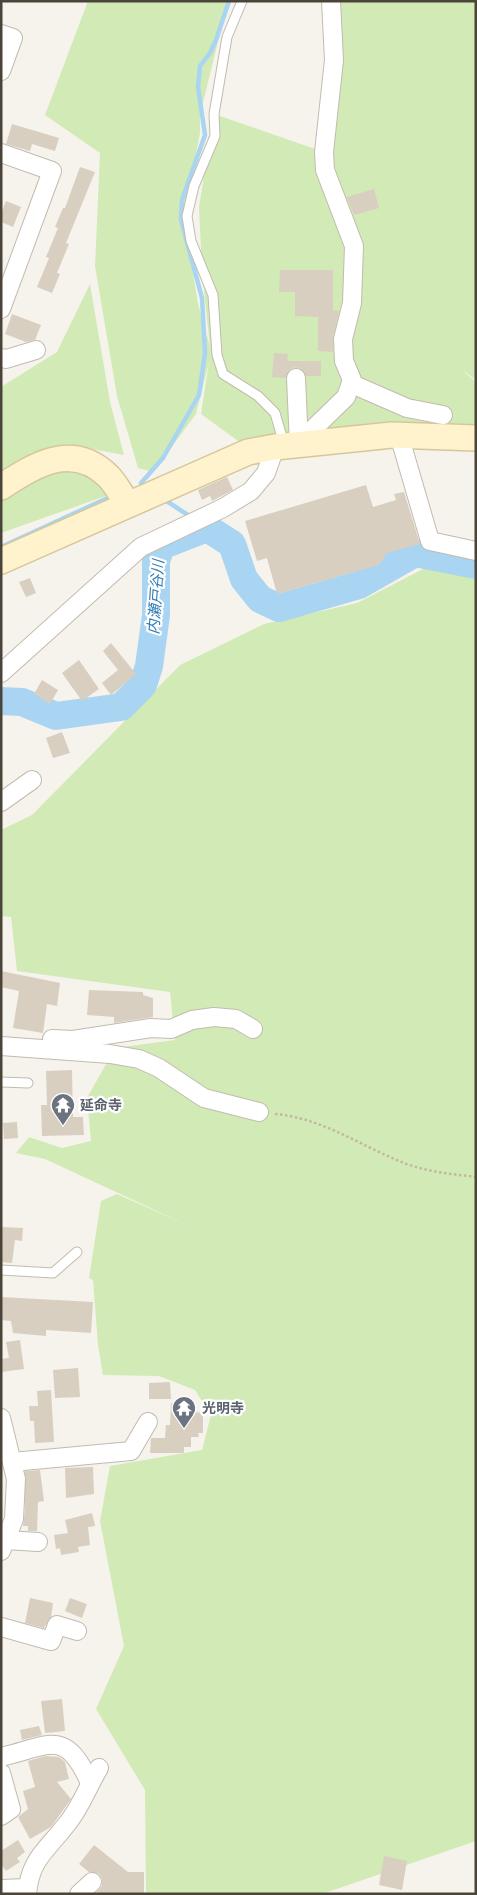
<svg xmlns="http://www.w3.org/2000/svg" width="477" height="1895" font-family="Manrope,'Noto Sans JP',sans-serif">
<style>
.green{fill:#d2eab5}
.lines{fill:none;stroke-linecap:round;stroke-linejoin:round}
.stream{stroke:#a9d4f2;stroke-width:4.5}
.river{stroke:#a9d4f2;stroke-width:28}
.building{fill:#d8cfc1}
.lane-casing{stroke:#c2bbae;stroke-width:11}
.street-casing{stroke:#c2bbae;stroke-width:20}
.secondary-casing{stroke:#d6c79b;stroke-width:28}
.path{stroke:#c4b79f;stroke-width:2.5;stroke-dasharray:2.5 2.5;stroke-linecap:butt}
.lane{stroke:#fff;stroke-width:9}
.street{stroke:#fff;stroke-width:18}
.secondary{stroke:#fff3cd;stroke-width:25}
.labels{text-anchor:middle;stroke-width:4.5;stroke-linejoin:round;paint-order:stroke}
.worship-label{font-size:14px;font-weight:bold;fill:#5b616d;stroke:#fff;text-anchor:start}
.water-label{font-size:15px;font-style:italic;fill:#2e7ab2;stroke:#fff}
</style>
<rect width="100%" height="100%" fill="#f6f3ec"/>
<g class="green">
<path d="M88,1h140l-28,114v18l-16,86 14,85 12,43 -8,-75 -3,-65 15,-93 104,36 18,-149h140v379l-16,-12 16,14v49l-231,15 -44,-32 8,-52 -13,52 -43,58 -15,-4 -21,-72 -22,-130 5,-113 -55,-38z"/>
<path d="M90,284l20,118 14,53 -58,-11 -36,12 -29,15v-84l56,-35z"/>
<path d="M50,460l35,6 29,27 -113,40v-44z"/>
<path d="M476,564v1277l-154,53h-176l-1,-104 -49,-81 28,-63 -24,-125 10,-55 92,-16 9,-35 -16,-25 -36,-14 -56,-1 -5,-30 -5,-65 -4,-2 12,-77 16,-7 72,32 -144,-67 -29,-6 13,-16 33,11 29,-7 -4,-43 28,-50 60,-8 -5,-48 -153,-21 -6,-54 -10,-1v-86l31,-15 148,-150 84,-41 93,-21 72,-37z"/>
</g>
<g class="lines">
<g class="stream">
<path d="M148,488l-7,-5 22,-25 36,-63 6,-42 -3,-55 -21,-78 1,-20 23,-65 -7,-48 2,-21 10,-13 6,-13 13,-39"/>
<path d="M162,498l29,19"/>
<path d="M1,547l111,-51"/>
</g>
<path class="river" d="M1,701l21,1 34,14 65,-9 22,-22 6,-19 7,-51v-54l5,-15 46,-18 25,16 12,35 16,20 19,9 80,-23 56,-32 61,12"/>
</g>
<g class="building">
<path d="M12,124l47,14 -4,13 -23,-7 -2,7 -24,-7z"/>
<path d="M80,167l15,5 -29,71 3,1 -12,29 3,1 -8,19 -15,-6 12,-29 -3,-1 12,-29 -3,-1 8,-19h2z"/>
<path d="M374,189l5,19 -25,7 -7,-18z"/>
<path d="M6,201l15,6 -8,20 -12,-5v-8z"/>
<path d="M280,270h53v40l6,1 -6,25v16l-15,-1v-34l-23,-1v-24h-16z"/>
<path d="M12,314l29,11 -6,15 -9,2 -21,-8z"/>
<path d="M274,353l14,1 -1,7h34v15h-15l-5,-7 -5,-2 -6,2 -5,9 -13,-1z"/>
<path d="M227,477l6,13 -21,11 -2,-5 -8,4 -4,-10z"/>
<path d="M366,485l7,22 23,-7 -2,-6 10,-2 16,52 -33,9 -8,12 -102,29 -10,-36 -10,3 -12,-40z"/>
<path d="M30,578l6,15 -10,4 -7,-15z"/>
<path d="M111,643l25,31 -25,21 -9,-12 16,-13 -15,-19z"/>
<path d="M79,660l20,29 -17,12 -20,-28z"/>
<path d="M42,680l16,10 -8,14 -16,-10z"/>
<path d="M62,732l8,21 -17,5 -7,-20z"/>
<path d="M1,971l59,12 -3,23 -10,-2 -4,29 -30,-5 6,-37 -18,-4z"/>
<path d="M89,990l54,2v3l10,3v19l-39,6v-6l-27,-2z"/>
<path d="M72,1070l1,47h10l1,18 -42,1 -1,-31h6l-1,-34z"/>
<path d="M17,1122l1,16 -14,1 -1,-16z"/>
<path d="M1,1227l22,1 -1,13 -7,-1 -3,23 -11,-1z"/>
<path d="M1,1297l92,5 -2,31 -45,-3v6l-33,-3 -2,-12 -10,-1z"/>
<path d="M20,1340l4,29 -23,3v-13l8,-1 -3,-16z"/>
<path d="M78,1368l2,29 -25,1 -2,-28z"/>
<path d="M170,1382l1,17h-22v-16z"/>
<path d="M51,1390l3,52 -19,1 -1,-22h-4l-1,-15h9l-1,-15z"/>
<path d="M171,1403l24,1v8l8,1v20h-5l1,4h-8v10h-7v6h-34l1,-15h14l1,-13h4z"/>
<path d="M93,1467l1,27 -28,4 -1,-30z"/>
<path d="M40,1470l4,31 -6,1 -1,29h-9v-5h-5l2,-16v-39z"/>
<path d="M92,1513l3,13 -7,1 2,18 -12,2 1,5 -18,3 -1,-7 -4,1 -2,-14 14,-2 -3,-13z"/>
<path d="M30,1598l23,5 -2,14 -7,11 -19,-5z"/>
<path d="M70,1598l17,6 -5,14 -17,-7z"/>
<path d="M62,1699l3,32 -20,2 -4,-32z"/>
<path d="M39,1726l3,9 -20,5 -2,-10z"/>
<path d="M45,1756l14,1 6,5 4,17 -12,3 14,17 -20,28 -21,12 -12,-22 10,-8 -5,-18 12,-4 -7,-26z"/>
<path d="M18,1840l7,12 -8,6 3,4 -14,9 -5,-7v-13z"/>
<path d="M94,1845l34,27h16v22h-49l7,-8v-7l-3,-5 -10,-2 -10,-8z"/>
<path d="M384,1856l23,5 -5,29 -23,-5z"/>
</g>
<g class="lines">
<g class="lane-casing">
<g id="lane">
<path d="M242,1l-15,36 -13,77 1,22 -21,50 -7,30 4,25 22,54 4,60 6,19 35,22 17,17 9,31"/>
<path d="M1,1082l27,1"/>
<path d="M1,1270l52,3 24,-21"/>
</g>
</g>
<g class="street-casing">
<g id="street">
<path d="M1,34l12,4 -12,33"/>
<path d="M1,153l51,18 -51,138"/>
<path d="M1,358l5,1 30,-9"/>
<path d="M296,378l3,67"/>
<path d="M352,384l55,24 36,7"/>
<path d="M399,435l31,106 46,10"/>
<path d="M306,444l7,-15 33,-32 6,-17 -8,-19 -1,-22 9,-36 2,-57 -29,-76 -1,-18 10,-92 -3,-59"/>
<path d="M1,673l140,-126 82,-39 28,-17 15,-18 9,-26"/>
<path d="M1,802l31,-22"/>
<path d="M52,1039l21,1 78,-12 20,1 21,-9 22,-3 22,2 17,10"/>
<path d="M1,1046l109,8 29,5 20,9 45,30 55,14"/>
<path d="M1,1418l15,61 -2,40 -13,32"/>
<path d="M12,1462l119,-11 17,-29"/>
<path d="M6,1540l32,2"/>
<path d="M1,1627l50,14 6,-16 20,6"/>
<path d="M1,1757c48,-11 64,-30 89,26"/>
<path d="M1,1773l10,36 -10,7"/>
<path d="M1,1889l26,-1"/>
<path d="M27,1894c3,-35 20,-44 39,-69 14,-16 22,-39 33,-57"/>
<path d="M79,1894l13,-12"/>
</g>
</g>
<g class="secondary-casing">
<g id="secondary">
<path d="M1,487c34,-22 71,-46 107,-11 8,8 13,19 20,28"/>
<path d="M1,561l247,-109 27,-5 117,-12 84,3"/>
</g>
</g>
<path class="path" d="M275,1114c47,4 86,32 129,49 23,9 48,11 72,14"/>
<use href="#lane" class="lane"/>
<use href="#street" class="street"/>
<use href="#secondary" class="secondary"/>
</g>
<defs>
<g id="temple-pin" transform="scale(1.25)"><path d="M0 17L-7.5 6A9.5 9.5 0 1 1 7.5 6Z" fill="#6b7280" stroke="#fff"/><path d="M0-6L5-2H3V0L6.5 2.5H4V6H1.5V3h-3V6H-4V2.5H-6.5L-3 0V-2H-5Z" fill="#fff"/></g>
</defs>
<g fill-rule="evenodd">
<use href="#temple-pin" x="63" y="1105"/>
<use href="#temple-pin" x="184" y="1408"/>
</g>
<g class="labels">
<g class="worship-label">
<text x="80" y="1110">延命寺</text>
<text x="202" y="1413">光明寺</text>
</g>
<g class="water-label">
<text transform="translate(156 597) rotate(-86)" y="5">内瀬戸谷川</text>
</g>
</g>
<rect width="477" height="1895" fill="none" stroke="#4b4439" stroke-width="5"/>
</svg>
